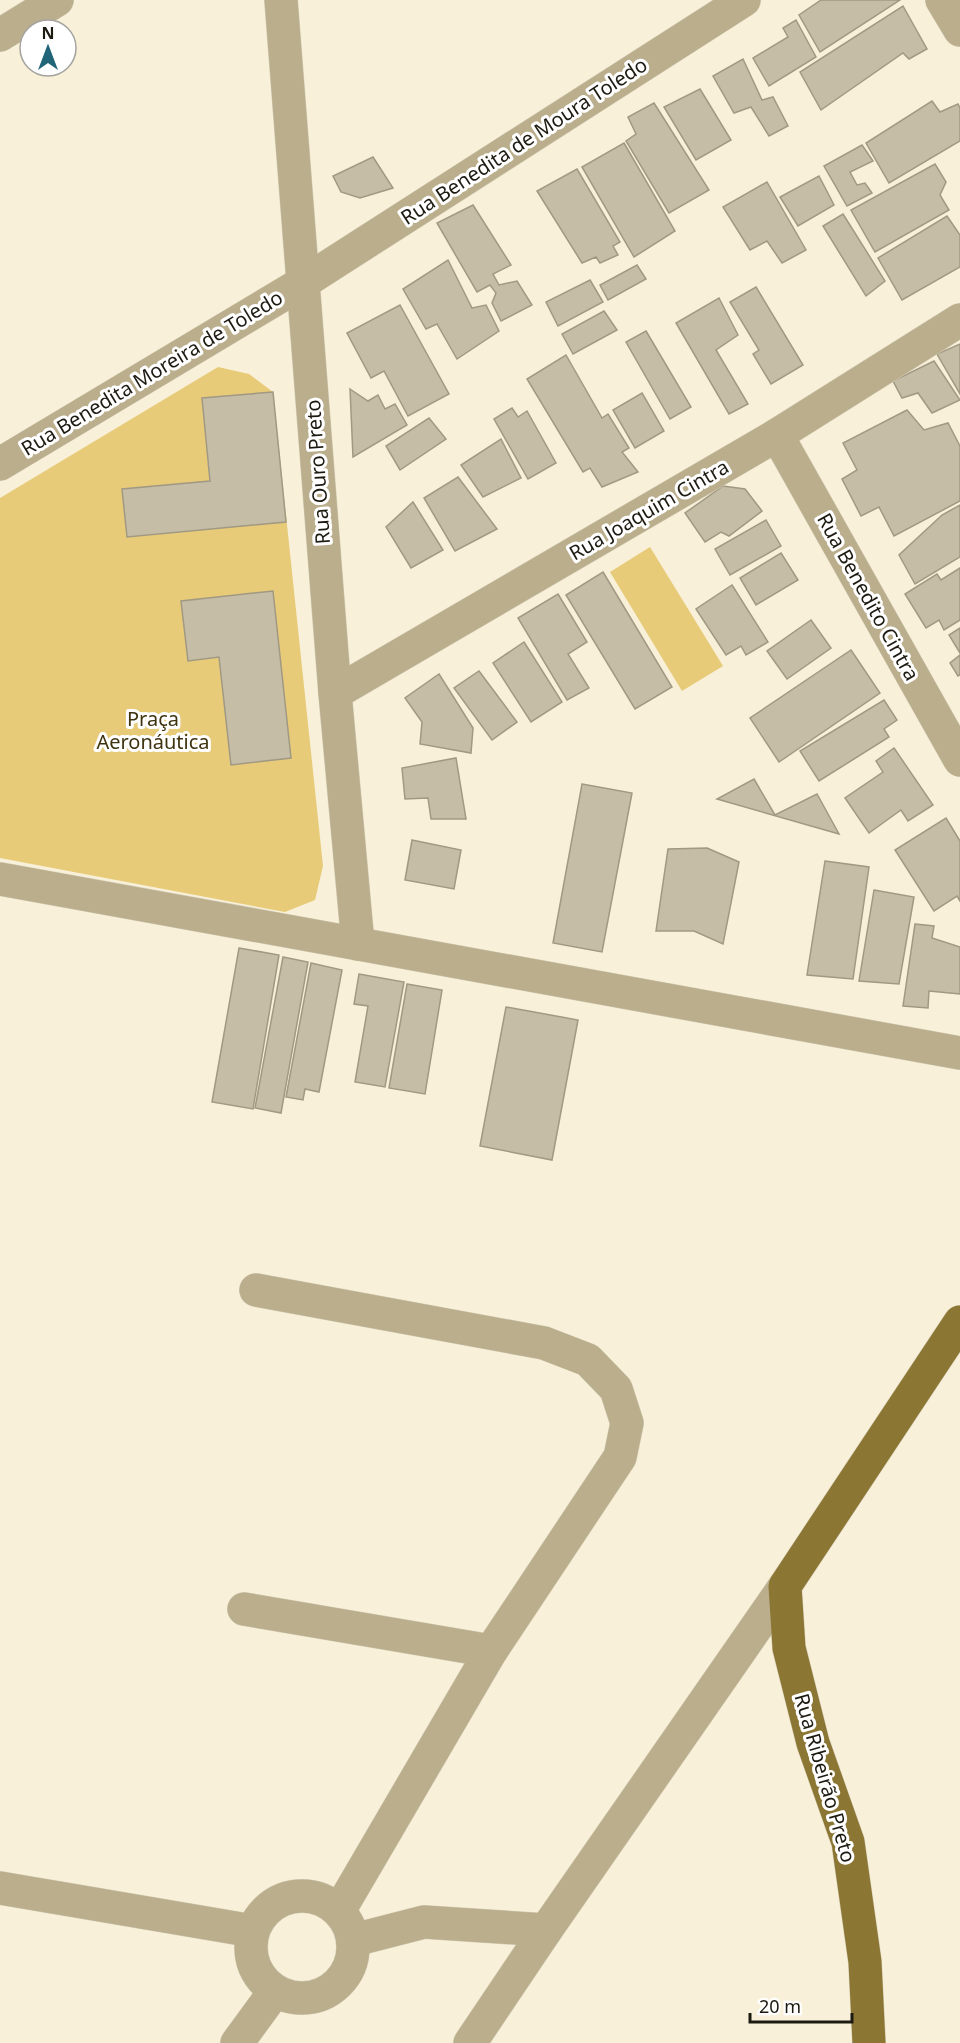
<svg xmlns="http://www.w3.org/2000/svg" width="960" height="2043" font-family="'Noto Sans',sans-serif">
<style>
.green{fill:#e7cb79}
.building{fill:#c5bda6;stroke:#a19983;stroke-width:1.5}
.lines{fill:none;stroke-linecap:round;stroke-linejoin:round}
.minor-casing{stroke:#d5ceb8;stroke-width:34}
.major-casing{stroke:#d5ceb8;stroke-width:34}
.minor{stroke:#baae8d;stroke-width:33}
.major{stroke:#8c7633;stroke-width:33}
.labels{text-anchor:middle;stroke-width:6;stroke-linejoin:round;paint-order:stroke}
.street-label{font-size:20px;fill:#1d1a11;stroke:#fff}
.park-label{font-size:20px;fill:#403410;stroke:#fff}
</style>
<rect width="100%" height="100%" fill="#f8f0d8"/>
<g class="green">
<path d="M218,367l31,7 24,18 50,474 -8,34 -30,12 -285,-54v-360z"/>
<path d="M650,547l73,119 -41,25 -72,-119z"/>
</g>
<g class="building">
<path d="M821,0h79l-80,52 -21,-37z"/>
<path d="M903,6l24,43 -18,10 -6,-6 -82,57 -21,-38z"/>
<path d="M796,20l20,37 -47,29 -16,-28 35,-21 -5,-9z"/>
<path d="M743,59l19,41 11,-3 15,29 -19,10 -18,-29 -17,6 -21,-37z"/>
<path d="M700,89l31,51 -35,20 -32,-53z"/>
<path d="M932,101l8,11 18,-8 2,4v33l-71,42 -23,-40z"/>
<path d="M654,103l55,87 -40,23 -43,-72 10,-7 -8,-17z"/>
<path d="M624,143l51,88 -41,26 -52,-90z"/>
<path d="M862,145l11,16 -23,11 7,13 8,-2 7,10 -25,13 -23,-40z"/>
<path d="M373,157l20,31 -33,10 -19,-6 -8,-16z"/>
<path d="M935,164l11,18 -6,13 9,15 -74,42 -24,-42z"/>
<path d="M577,169l43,73 -7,4 5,9 -18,8 -4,-6 -14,6 -45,-72z"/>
<path d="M819,176l15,29 -36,21 -18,-29z"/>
<path d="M767,182l39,68 -24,13 -15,-22 -17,9 -27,-43z"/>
<path d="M473,205l38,60 -18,9 6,11 18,-4 15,24 -31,16 -9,-18 4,-10 -6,-8 -13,7 -40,-69z"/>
<path d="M843,214l42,67 -19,15 -43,-70z"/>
<path d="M947,216l13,19v32l-58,33 -24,-42z"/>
<path d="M448,260l24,48 14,-3 13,26 -42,28 -20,-35 -11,5 -23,-40z"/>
<path d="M637,265l9,14 -38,21 -8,-15z"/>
<path d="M590,280l13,22 -45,24 -12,-24z"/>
<path d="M756,287l47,78 -32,19 -18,-30 6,-4 -29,-48z"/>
<path d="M719,298l19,37 -22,15 32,54 -19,10 -53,-91z"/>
<path d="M400,305l49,89 -41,22 -24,-45 -13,7 -24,-45z"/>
<path d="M604,311l13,19 -44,24 -11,-20z"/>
<path d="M646,331l45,76 -21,12 -44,-77z"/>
<path d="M960,344v50l-23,-40z"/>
<path d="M566,355l36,63 6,-4 21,34 -7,4 16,20 -36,15 -12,-19 -7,4 -56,-93z"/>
<path d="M934,361l26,39 -28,13 -14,-20 -16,5 -9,-17z"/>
<path d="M350,389l18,12 10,-6 7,14 10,-5 12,21 -54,32z"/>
<path d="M273,392l13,130 -159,15 -5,-48 88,-8 -8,-83z"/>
<path d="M642,393l22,38 -29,17 -22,-38z"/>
<path d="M512,408l6,9 9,-6 29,52 -28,16 -34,-60z"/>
<path d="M907,410l17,20 24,-7 12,23v55l-66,35 -15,-29 -18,9 -19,-37 15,-9 -14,-27z"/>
<path d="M429,418l17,21 -46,31 -14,-24z"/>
<path d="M501,439l20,39 -38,19 -22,-32z"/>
<path d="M458,477l39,52 -42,22 -31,-53z"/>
<path d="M723,486l22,3 17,22 -33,25 -8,-4 -16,10 -20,-29z"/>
<path d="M413,502l30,48 -32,18 -25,-41z"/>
<path d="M960,505v52l-45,27 -16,-29 43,-40z"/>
<path d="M766,520l15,26 -51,29 -15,-26z"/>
<path d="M781,553l17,27 -42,25 -16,-27z"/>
<path d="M960,568v52l-16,10 -5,-10 -13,8 -21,-34 32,-20 4,6z"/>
<path d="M603,572l69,115 -37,22 -69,-114z"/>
<path d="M732,585l36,57 -22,13 -5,-9 -15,9 -30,-46z"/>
<path d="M273,591l18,167 -60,7 -12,-108 -31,4 -7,-60z"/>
<path d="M558,594l29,48 -19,12 21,34 -22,12 -49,-82z"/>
<path d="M811,620l20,28 -44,31 -20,-28z"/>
<path d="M960,628v25l-11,-18z"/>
<path d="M524,642l38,60 -31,20 -38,-59z"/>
<path d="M851,650l29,43 -101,69 -29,-44z"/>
<path d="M960,655v20l-2,1 -8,-13z"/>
<path d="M479,671l38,51 -25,18 -38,-52z"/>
<path d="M439,674l34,54 -2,25 -51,-9 2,-22 -17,-24z"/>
<path d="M884,700l13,20 -13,9 5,8 -70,44 -19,-30z"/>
<path d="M894,748l39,57 -25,16 -7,-11 -32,23 -24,-35 38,-26 -7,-11z"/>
<path d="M456,758l10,61h-35l-3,-21 -23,1 -3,-31z"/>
<path d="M754,779l21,36 42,-21 22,40 -122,-35z"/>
<path d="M582,784l50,9 -30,159 -49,-9z"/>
<path d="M946,818l14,23v60l-3,-5 -23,15 -39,-61z"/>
<path d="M412,840l49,10 -7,39 -49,-9z"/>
<path d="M707,848l32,14 -16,82 -29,-13h-38l12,-82z"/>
<path d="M825,861l44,6 -16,112 -46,-4z"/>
<path d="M874,890l40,7 -15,87 -40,-3z"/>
<path d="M915,924l19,2 -2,12 28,9v47l-31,-3 -1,17 -25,-2z"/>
<path d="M239,948l40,7 -26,154 -41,-7z"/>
<path d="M283,957l25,5 -27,151 -26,-5z"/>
<path d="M311,963l31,7 -23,122 -14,-3 -2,11 -17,-3z"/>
<path d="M359,974l45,8 -19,105 -30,-5 13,-76 -14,-2z"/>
<path d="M407,984l35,6 -17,104 -36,-6z"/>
<path d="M506,1007l72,13 -26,140 -72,-14z"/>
</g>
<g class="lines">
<g class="minor-casing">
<g id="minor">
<path d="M281,0l54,693 23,251"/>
<path d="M942,0l18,30"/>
<path d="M0,35l57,-35"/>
<path d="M777,435l183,325"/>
<path d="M0,464l304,-182 440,-282"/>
<path d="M335,693l442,-258 183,-115"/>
<path d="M0,879l960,174"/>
<path d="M256,1290l288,53 44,17 28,29 11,34 -7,34 -129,194 -152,260"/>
<path d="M244,1609l247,42"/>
<path d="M0,1888l253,43"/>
<circle cx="302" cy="1947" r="51"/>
<path d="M354,1940l70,-18 122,8"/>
<path d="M237,2043l38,-52"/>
<path d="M470,2043l76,-113 239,-344"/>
</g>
</g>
<g class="major-casing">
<path id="major" d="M869,2043l-4,-81 -17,-120 -35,-99 -24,-95 -4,-62 175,-264"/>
</g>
<use href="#minor" class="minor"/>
<use href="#major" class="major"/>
</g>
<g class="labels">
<g class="street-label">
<text transform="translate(524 141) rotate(-33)" y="7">Rua Benedita de Moura Toledo</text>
<text transform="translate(152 373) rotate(-31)" y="7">Rua Benedita Moreira de Toledo</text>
<text transform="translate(318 472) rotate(-94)" y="7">Rua Ouro Preto</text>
<text transform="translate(649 510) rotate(-30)" y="7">Rua Joaquim Cintra</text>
<text transform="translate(868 597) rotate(61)" y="7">Rua Benedito Cintra</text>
<text transform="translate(825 1778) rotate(74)" y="7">Rua Ribeirão Preto</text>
</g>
<g class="park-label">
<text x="153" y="726">Praça<tspan x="153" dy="23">Aeronáutica</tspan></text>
</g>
</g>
<g transform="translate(48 48)"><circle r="28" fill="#ffffff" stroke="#a5a3a0" stroke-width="1.5"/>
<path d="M0-4.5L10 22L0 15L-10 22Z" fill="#236578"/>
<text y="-9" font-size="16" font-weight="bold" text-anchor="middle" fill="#1d1a11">N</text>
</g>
<path d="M750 2013v9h102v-9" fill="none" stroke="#1d1a11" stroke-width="3"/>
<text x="759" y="2013" font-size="18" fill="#1d1a11" stroke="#ffffff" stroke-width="4.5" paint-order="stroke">20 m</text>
</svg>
